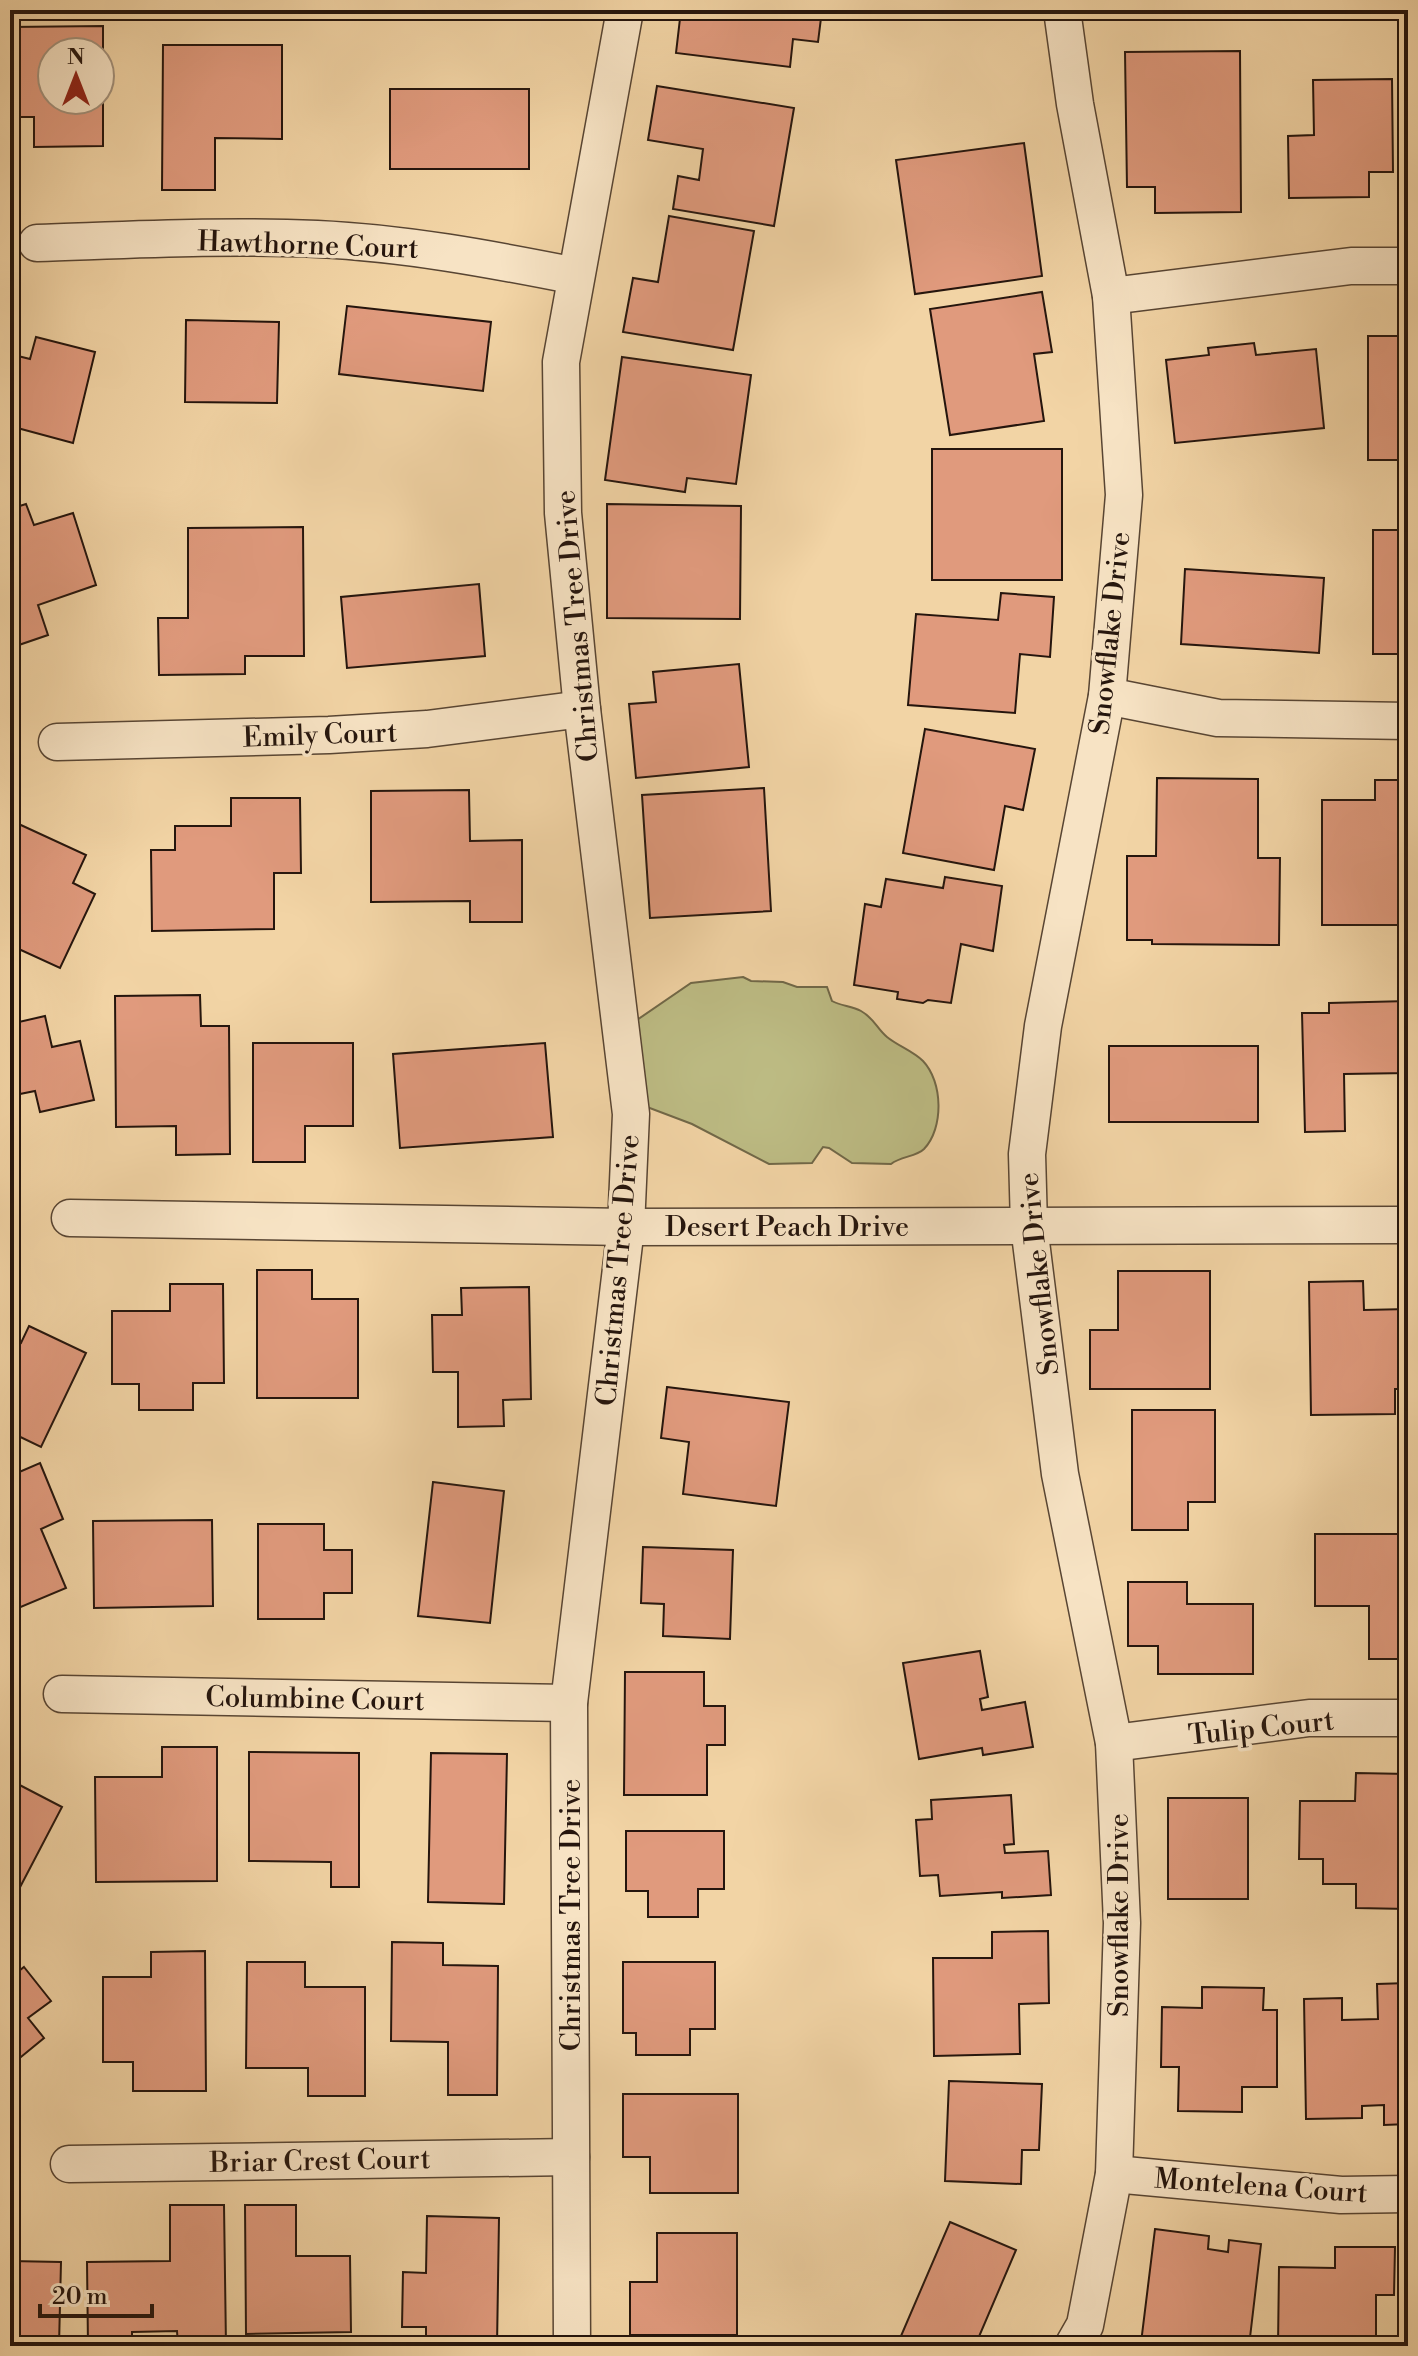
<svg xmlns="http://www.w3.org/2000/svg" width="1418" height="2356" font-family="'Libre Bodoni',serif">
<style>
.green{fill:#bdbc84;stroke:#716848;stroke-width:2}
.building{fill:#e09a7d;stroke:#25150d;stroke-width:2;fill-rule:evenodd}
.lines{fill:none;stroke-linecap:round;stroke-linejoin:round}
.minor-casing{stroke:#584533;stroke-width:39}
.minor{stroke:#f7e3c4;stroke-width:36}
.labels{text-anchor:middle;stroke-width:7;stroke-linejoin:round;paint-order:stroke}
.street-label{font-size:28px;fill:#25150d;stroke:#f7e3c4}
</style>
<rect width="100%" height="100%" fill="#f2d4a5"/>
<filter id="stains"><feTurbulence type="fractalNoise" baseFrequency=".0025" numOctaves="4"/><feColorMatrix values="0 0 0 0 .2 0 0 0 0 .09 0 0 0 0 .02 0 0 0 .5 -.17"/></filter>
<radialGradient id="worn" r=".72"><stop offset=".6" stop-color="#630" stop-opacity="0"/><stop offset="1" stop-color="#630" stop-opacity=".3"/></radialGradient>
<path class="green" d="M743,977l8,4 32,1 14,5h30l5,14c9,5 20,5 29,10 13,7 16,18 26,26 11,9 26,14 36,24 20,21 21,67 1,88 -8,8 -23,7 -33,15l-39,-1 -23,-15 -6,-1 -11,16 -43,1 -77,-40 -45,-17 -13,-85 57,-39z"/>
<g class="building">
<path d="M681,10h141l-4,32 -25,-3 -3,28 -114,-14z"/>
<path d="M103,26v120l-69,1v-30h-24v-90zM52,52h48v48h-48z"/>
<path d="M163,45h119v94l-67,-1v52h-53z"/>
<path d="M1240,51l1,161 -86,1v-26h-28l-2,-135z"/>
<path d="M1392,79l1,93h-24v25l-80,1 -1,-62 26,-1 -1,-55z"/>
<path d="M657,86l137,22 -20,118 -101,-17 5,-33 21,4 4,-31 -55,-9z"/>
<rect x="390" y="89" width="139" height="80"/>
<path d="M1024,143l18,133 -127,18 -19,-134z"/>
<path d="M669,216l85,15 -21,119 -110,-18 10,-54 25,4z"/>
<path d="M1042,292l10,60 -18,2 10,67 -94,14 -20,-126z"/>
<path d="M347,306l144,16 -8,69 -144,-17z"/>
<path d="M186,320l93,2 -2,81 -92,-1z"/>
<rect x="1368" y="336" width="40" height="124"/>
<path d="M36,337l59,15 -22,91 -63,-17 8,-29 -8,-2v-41l20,5z"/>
<path d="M1254,343l2,12 60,-6 8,79 -149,15 -9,-83 43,-5 -1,-7z"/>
<path d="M622,357l129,18 -15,109 -49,-6 -2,14 -80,-12z"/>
<rect x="932" y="449" width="130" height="131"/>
<path d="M26,504l8,21 39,-12 23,72 -58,20 10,30 -38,13v-139z"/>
<path d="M607,504l134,2 -1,113 -133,-1z"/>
<path d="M303,527l1,129h-59v18l-86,1 -1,-57h30v-90z"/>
<rect x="1373" y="530" width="35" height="124"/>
<path d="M1185,569l139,9 -5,75 -138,-9z"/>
<path d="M479,584l6,72 -138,12 -6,-71z"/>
<path d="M1001,593l53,4 -4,60 -30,-3 -5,59 -107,-8 8,-91 82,6z"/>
<path d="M739,664l10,103 -113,11 -7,-74 27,-2 -3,-30z"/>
<path d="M925,729l110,20 -12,61 -18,-4 -11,64 -91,-17z"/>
<path d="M1157,778l101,1v79h22l-1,87 -127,-1v-4h-25v-84h29z"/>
<path d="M1375,780h33v145h-86v-125h53z"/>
<path d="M764,788l7,123 -121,7 -8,-123z"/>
<path d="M469,790l1,51 52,-1v82h-52v-21l-99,1v-111z"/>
<path d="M231,798h69l1,75h-27v56l-122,2 -1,-81h24v-24h56z"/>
<path d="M10,820l76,35 -13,28 22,11 -35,74 -50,-23z"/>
<path d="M945,877l57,9 -9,65 -32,-7 -10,59 -23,-3 -5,3 -26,-4 1,-7 -44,-7 11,-81 16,3 5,-28 57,9z"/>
<path d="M200,995l1,31h28l1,128 -54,1v-29l-60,1 -1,-131z"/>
<path d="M1408,1001v72l-64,1 1,57 -40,1 -3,-119h27v-10z"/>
<path d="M45,1016l7,31 28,-6 14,59 -54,12 -5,-21 -25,5v-72z"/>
<path d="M253,1043h100v83h-48v36h-52z"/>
<path d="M545,1043l8,94 -153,11 -7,-94z"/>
<rect x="1109" y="1046" width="149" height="76"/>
<path d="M257,1270h55v29h46v99h-101z"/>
<path d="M1118,1271h92v118h-120v-59h28z"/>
<path d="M1363,1281l1,29 44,-1v80h-13v25l-84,1 -2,-133z"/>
<path d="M170,1284h53l1,99h-31v27h-54v-26h-27v-73h58z"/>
<path d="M529,1287l2,112 -28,1 1,26 -46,1v-55h-25l-1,-57h30l-1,-27z"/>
<path d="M29,1326l57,27 -45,94 -31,-15v-94l11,5z"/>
<path d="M667,1387l122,15 -13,104 -93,-12 6,-52 -28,-4z"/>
<path d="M1132,1410h83v92h-27v28h-56z"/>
<path d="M40,1463l23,56 -22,10 25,59 -50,21 -6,-15v-118z"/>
<path d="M433,1482l71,9 -14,132 -72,-7z"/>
<path d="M212,1520l1,86 -119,2 -1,-87z"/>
<path d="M258,1524h66v26h28v43h-28v26h-66z"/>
<path d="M1315,1534h93v125h-39v-53h-54z"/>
<path d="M643,1547l90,3 -3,89 -67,-3 1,-32 -23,-1z"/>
<path d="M1128,1582h59v22h66v70h-95v-28h-30z"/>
<path d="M980,1651l8,46 -8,2 2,11 43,-8 8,45 -50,8 -1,-7 -63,11 -16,-96z"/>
<path d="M625,1672h79v34h21v39h-18v50h-83z"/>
<path d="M162,1747h55v134l-121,1 -1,-105h67z"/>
<path d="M249,1752l110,1v134h-28v-25l-82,-1z"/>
<path d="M431,1753l76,1 -3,150 -76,-2z"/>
<path d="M1356,1773l52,1v135l-52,-1v-24h-33v-25h-24l1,-58h55z"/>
<path d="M10,1780l52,27 -44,84 -8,-5z"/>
<path d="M1011,1795l3,49 -10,1 1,8 43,-2 3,44 -49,3v-6l-62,4 -2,-21 -18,1 -4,-56 16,-1 -1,-19z"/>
<rect x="1168" y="1798" width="80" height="101"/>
<path d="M626,1831h98v58h-26v28h-50v-26h-22z"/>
<path d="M1048,1931l1,72 -30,1 1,50 -86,2 -1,-98h59v-26z"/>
<path d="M392,1942l51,1v22l55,1 -1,129h-49v-53l-57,-1z"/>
<path d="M205,1951l1,140h-73v-29h-30v-85h48v-25z"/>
<path d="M247,1962h58v25h60v109h-57v-28h-62z"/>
<path d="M623,1962h92v67h-25v26h-54v-22h-13z"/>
<path d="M24,1967l27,34 -23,17 16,20 -34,28v-88z"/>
<path d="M1408,1983v141l-24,1v-20l-22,1v12l-56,1 -2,-120 38,-1v22l36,-1 -1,-35z"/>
<path d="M1202,1987l62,1 -1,22h14v77h-35v25l-64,-1 1,-44h-18l1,-60 40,1z"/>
<path d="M949,2081l93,3 -3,66h-17l-1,34 -76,-3z"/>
<path d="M623,2094h115v99h-88v-36h-27z"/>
<path d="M170,2205h54l2,141h-48l-1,-15 -45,1v14h-44l-1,-84 83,-1z"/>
<path d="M245,2205h51v51h54l1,76 -105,2z"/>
<path d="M427,2216l72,2 -2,128h-71v-19h-24l1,-55 23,1z"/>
<path d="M950,2222l66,28 -41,96h-50l-24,-10z"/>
<path d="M1155,2229l54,7 -1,13 20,3 1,-12 32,4 -12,102h-87l-21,-3z"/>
<path d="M657,2233h80v102h-107v-53h27z"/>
<path d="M1335,2247h60l-1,48h-18v51h-98l1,-79 56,1z"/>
<path d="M10,2261l51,1 -2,84h-49z"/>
</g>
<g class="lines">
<g class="minor-casing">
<g id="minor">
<path d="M1062,10l13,94 36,192 13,199 -17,201 -64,330 -16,128 2,72 31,248 54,269 8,180 -8,251 -29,151 -12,21"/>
<path d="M37,243c93,-3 187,-8 280,-4 88,4 173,20 259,37"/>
<path d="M1111,296l240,-30h57"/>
<path d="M1107,696l111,22 190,3"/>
<path d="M57,742l272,-7 98,-6 155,-20"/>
<path d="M70,1218l556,9 782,-2"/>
<path d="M62,1694l507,9"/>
<path d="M1114,1743l195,-25h99"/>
<path d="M69,2164l502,-7"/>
<path d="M1114,2174l227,21 67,-1"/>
<path d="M572,2346l-3,-643 57,-476 5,-113 -49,-405 -19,-196 -2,-151 64,-352"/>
</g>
</g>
<use href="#minor" class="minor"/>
</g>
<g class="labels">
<g class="street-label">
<text transform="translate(308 244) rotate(2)" y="10">Hawthorne Court</text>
<text transform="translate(576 626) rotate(-95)" y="10">Christmas Tree Drive</text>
<text transform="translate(1109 633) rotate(-84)" y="10">Snowflake Drive</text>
<text transform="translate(320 734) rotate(-2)" y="10">Emily Court</text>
<text x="787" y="1236">Desert Peach Drive</text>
<text transform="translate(617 1270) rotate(-85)" y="10">Christmas Tree Drive</text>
<text transform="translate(1038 1274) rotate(-96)" y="10">Snowflake Drive</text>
<text transform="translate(315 1698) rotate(1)" y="10">Columbine Court</text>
<text transform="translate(1261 1727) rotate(-6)" y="10">Tulip Court</text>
<text transform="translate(570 1915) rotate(-90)" y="10">Christmas Tree Drive</text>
<text transform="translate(1118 1915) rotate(-90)" y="10">Snowflake Drive</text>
<text transform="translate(320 2160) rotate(-1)" y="10">Briar Crest Court</text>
<text transform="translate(1261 2185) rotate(4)" y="10">Montelena Court</text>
</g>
</g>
<rect width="1418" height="2356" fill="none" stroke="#f2d4a5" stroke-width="40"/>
<rect x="12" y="12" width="1394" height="2332" fill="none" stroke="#25150d" stroke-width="4"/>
<rect x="20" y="20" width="1378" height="2316" fill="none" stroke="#25150d" stroke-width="2"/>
<g transform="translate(76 76)"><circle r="38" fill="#f7e3c4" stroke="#a3917b" stroke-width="2"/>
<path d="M0-6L14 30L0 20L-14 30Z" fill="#8f2418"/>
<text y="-12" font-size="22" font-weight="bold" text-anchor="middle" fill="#25150d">N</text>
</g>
<path d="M40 2304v12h112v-12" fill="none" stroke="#25150d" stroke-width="4"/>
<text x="52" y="2304" font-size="24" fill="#25150d" stroke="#f7e3c4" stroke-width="6" paint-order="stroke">20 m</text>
<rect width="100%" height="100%" filter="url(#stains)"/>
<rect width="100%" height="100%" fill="url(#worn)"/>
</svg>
